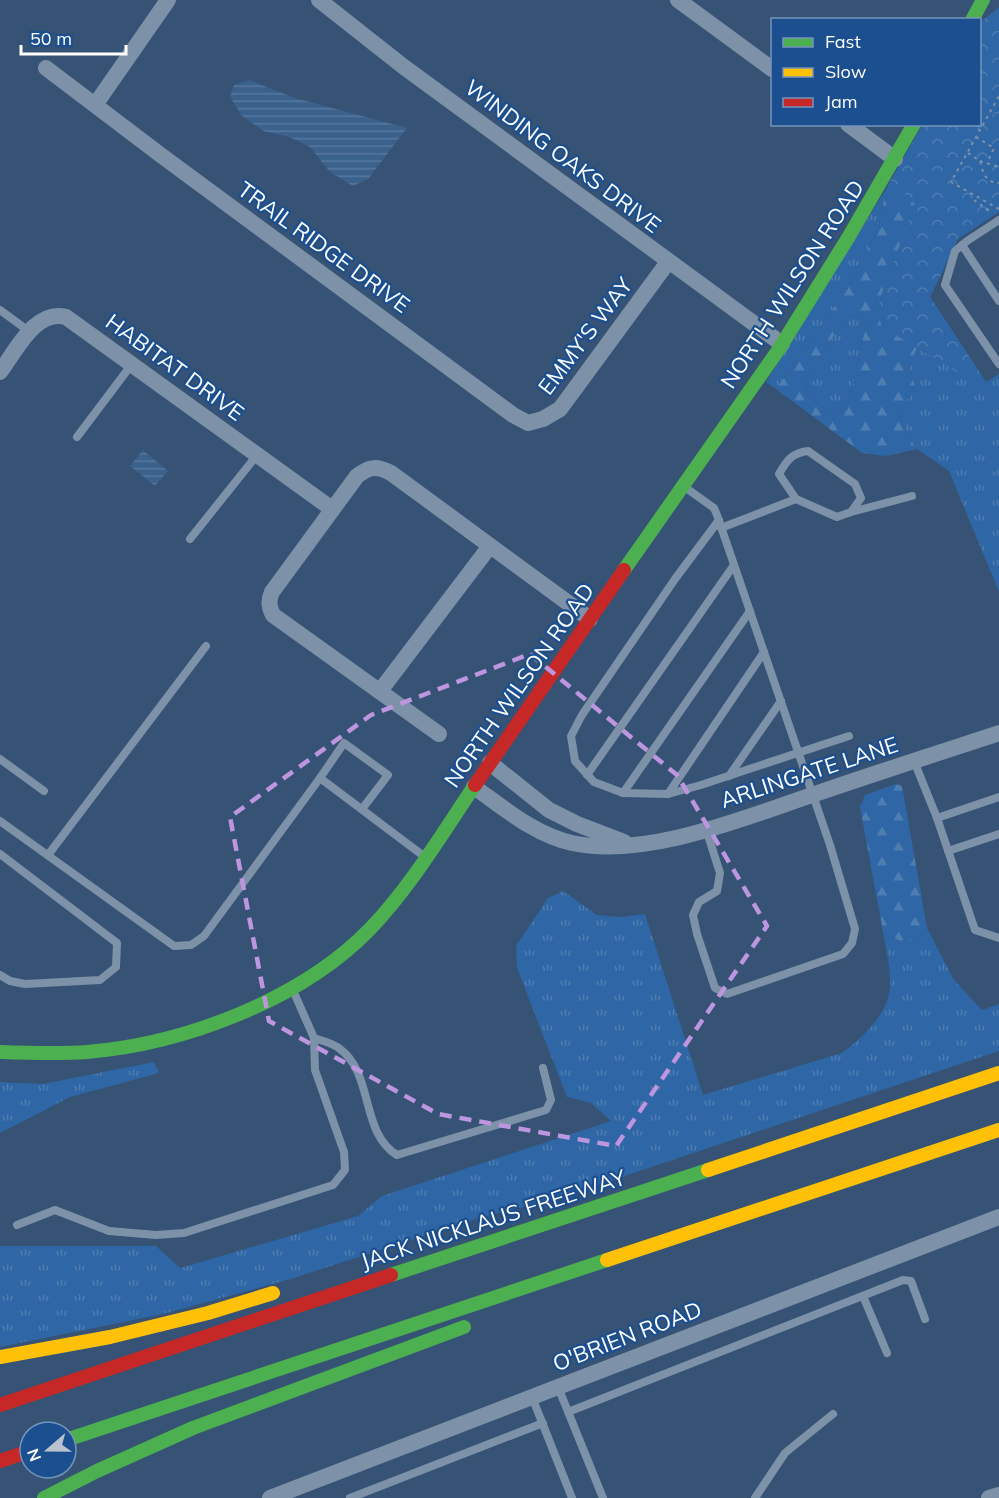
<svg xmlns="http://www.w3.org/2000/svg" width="999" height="1498" font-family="Mulish,sans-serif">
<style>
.grass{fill:url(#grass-tufts)}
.forest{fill:url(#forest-firs);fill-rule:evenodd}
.park{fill:url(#park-crowns)}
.water{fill:url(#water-rules)}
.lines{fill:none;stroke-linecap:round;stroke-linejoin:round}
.path{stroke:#7d92a8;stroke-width:2;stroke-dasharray:3 4.5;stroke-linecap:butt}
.lane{stroke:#7d92a8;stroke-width:8}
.street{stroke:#7d92a8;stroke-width:16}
.fast{stroke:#4caf50;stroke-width:14}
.slow{stroke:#ffc107;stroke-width:14}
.jam{stroke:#c62828;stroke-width:14}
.marked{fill:none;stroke:#bd96df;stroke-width:4.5;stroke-dasharray:12 8;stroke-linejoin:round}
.labels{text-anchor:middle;stroke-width:4.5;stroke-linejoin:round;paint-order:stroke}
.street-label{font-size:22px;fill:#fff;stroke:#1b4f8f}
</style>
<defs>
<pattern id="grass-tufts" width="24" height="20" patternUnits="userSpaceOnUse" patternTransform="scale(1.5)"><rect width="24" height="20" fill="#2f66a5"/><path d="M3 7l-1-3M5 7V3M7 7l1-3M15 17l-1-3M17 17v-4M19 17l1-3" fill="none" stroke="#4e7db2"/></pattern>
<pattern id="forest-firs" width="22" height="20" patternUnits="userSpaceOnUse" patternTransform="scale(1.5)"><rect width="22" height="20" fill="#2f66a5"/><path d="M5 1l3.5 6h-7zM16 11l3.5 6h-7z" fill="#4e7db2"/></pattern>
<pattern id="park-crowns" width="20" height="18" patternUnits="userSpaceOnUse" patternTransform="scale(1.5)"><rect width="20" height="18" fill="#2f66a5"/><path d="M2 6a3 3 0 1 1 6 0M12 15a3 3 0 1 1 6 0" fill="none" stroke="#4e7db2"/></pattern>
<pattern id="water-rules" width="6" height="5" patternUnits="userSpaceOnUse" patternTransform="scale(1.5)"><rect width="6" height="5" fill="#3b618d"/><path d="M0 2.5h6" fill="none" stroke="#58799e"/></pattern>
</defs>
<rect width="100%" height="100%" fill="#365274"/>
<g class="grass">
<path d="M999,8v84l-42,147 -27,58 56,85 13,-8v218l-50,-121 -32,-22 -11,-16 -7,-20 16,-27 -6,-21 -23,-176 -8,41 -31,59 -71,100 -10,-7 120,-193 94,-65 16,-115z"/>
<path d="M858,314l8,11 -16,73 -11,15 -11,-2 -21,-17 -1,-16 40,-61z"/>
<path d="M563,891l34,24 24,2 24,-3 58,181 139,-42c21,-16 49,-41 48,-70 0,-17 -4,-35 -7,-51l17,9 19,-3 8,-10 27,52 28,30 17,-6v47l-440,147 -84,21 -181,59 -131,36 -163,33v-101h156l24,22 178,-52 24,-20 229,-75 -20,-18 -24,-6 -50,-129 -1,-22 32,-48z"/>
<path d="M154,1062l5,11 -89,24 -70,36v-51l43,2z"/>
</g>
<g class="forest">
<path d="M886,189l18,4 11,11 -39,106 41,38 -8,18 6,20 -16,28 7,19 11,16 -31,7 -24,-3 -86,-64 71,-100 31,-59zM858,314l8,11 -16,73 -11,15 -11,-2 -21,-17 -1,-16 40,-61z"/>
<path d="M896,784l6,2 25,142 -8,10 -19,3 -17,-9 -23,-125 5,-12z"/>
</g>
<path class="park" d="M999,8v204l-41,27 -28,58 64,97 -112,-67 -6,-17 39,-106 -11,-11 -18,-4 36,-64 58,-1v-102z"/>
<g class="water">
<path d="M249,80l46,18 112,30 -39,51 -15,7 -23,-14 -20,-25 -21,-10 -26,-6 -22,-16 -11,-18 4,-12z"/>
<path d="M143,450l25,21 -13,15 -25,-20z"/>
</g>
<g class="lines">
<g class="path">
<path d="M976,137l18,11 -6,13"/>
<path d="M968,153l12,8c3,12 5,21 19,22"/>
<path d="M980,161l19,6"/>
<path d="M974,200l17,12"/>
<path d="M999,209l-48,-27 48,-86"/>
</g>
<g class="lane">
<path d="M999,220l-32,21 -12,10 -10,34 54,79"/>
<path d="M962,245l37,56"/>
<path d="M0,310l30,22"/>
<path d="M77,437l55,-73"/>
<path d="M686,488l28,20 3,7 113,330 25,84 -3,14 -9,11 -116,40 -12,-6 -18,-54 -4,-19 6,-13 18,-11 3,-18 -14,-44"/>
<path d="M851,512l61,-16"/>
<path d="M719,520l-44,59 -93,136 -11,21 4,25 19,21 29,11 45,1 33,-9 148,-49"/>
<path d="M721,528l75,-29 41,18 14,-5 10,-14 -6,-14 -47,-33c-16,2 -21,9 -29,23l17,25"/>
<path d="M190,539l67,-84"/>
<path d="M0,759l44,32"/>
<path d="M914,761l23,57 38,112 24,8"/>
<path d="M587,775l147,-210"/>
<path d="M729,776l52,-75"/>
<path d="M320,778l24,-35 44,32 -26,34"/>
<path d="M623,793l127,-182"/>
<path d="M668,794l96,-142"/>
<path d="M937,818l62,-21"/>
<path d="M0,821l174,125 17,-1 13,-9 116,-158 105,79"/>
<path d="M948,851l51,-17"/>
<path d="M0,854l117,89 -1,24 -16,13 -75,4 -15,-3 -10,-6"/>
<path d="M48,855l158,-209"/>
<path d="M314,1038c8,3 19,5 26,11 34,25 20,83 57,106l149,-45 5,-10 -8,-32"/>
<path d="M17,1225l38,-15 54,21 47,4 28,-2 149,-48 12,-15 -1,-18 -29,-82 -1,-32 -22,-50"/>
<path d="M863,1296l24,57"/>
<path d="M558,1387l45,111"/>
<path d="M532,1397l40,101"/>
<path d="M568,1412l335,-132 8,1 14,38"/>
<path d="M350,1498l193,-75"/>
<path d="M755,1498l30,-45 48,-39"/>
</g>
<g class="street">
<path d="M319,0l85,67 378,277"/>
<path d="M678,0l94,69"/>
<path d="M46,68l116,88 351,259 15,8 15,-4 17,-10 108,-147"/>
<path d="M95,105l73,-105"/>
<path d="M848,124l47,35"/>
<path d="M0,372c16,-21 35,-63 66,-55l266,192"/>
<path d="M380,691l110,-145"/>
<path d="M439,734l-166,-119c-4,-8 -5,-14 -1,-23l85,-116c13,-10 20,-10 34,-3l199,146"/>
<path d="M490,763l59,47 28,14 47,18"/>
<path d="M474,787c30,21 61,48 98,56 75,16 174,-26 246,-50 60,-21 121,-40 181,-60"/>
<path d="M270,1498l729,-281"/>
<path d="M989,1498l10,-3"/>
</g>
<g class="fast">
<path d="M972,20l11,-20"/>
<path d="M624,570l155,-221 69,-111 66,-114"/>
<path d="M0,1052c29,1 58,2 87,0 97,-8 214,-52 283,-123 41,-43 72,-95 105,-144"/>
<path d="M391,1275l317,-105"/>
<path d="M66,1440l541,-180"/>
<path d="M44,1498l53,-27 96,-43 271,-101"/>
</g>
<g class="slow">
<path d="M708,1170l291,-97"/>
<path d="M607,1260l392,-130"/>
<path d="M0,1357l110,-20 98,-24 65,-20"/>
</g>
<g class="jam">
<path d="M475,785l149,-215"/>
<path d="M0,1405l391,-130"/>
<path d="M0,1461l30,-10"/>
</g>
</g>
<path class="marked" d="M530,654l147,121 90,151 -151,220 -178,-32 -169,-93 -39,-204 141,-102z"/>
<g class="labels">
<g class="street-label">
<text transform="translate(563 156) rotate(37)" y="8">WINDING OAKS DRIVE</text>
<text transform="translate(324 247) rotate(36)" y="8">TRAIL RIDGE DRIVE</text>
<text transform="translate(792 284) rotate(-57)" y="8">NORTH WILSON ROAD</text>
<text transform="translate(585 336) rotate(-53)" y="8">EMMY'S WAY</text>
<text transform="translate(175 367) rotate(36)" y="8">HABITAT DRIVE</text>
<text transform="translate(519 685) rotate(-55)" y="8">NORTH WILSON ROAD</text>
<text transform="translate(809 772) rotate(-18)" y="8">ARLINGATE LANE</text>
<text transform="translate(493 1219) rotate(-18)" y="8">JACK NICKLAUS FREEWAY</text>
<text transform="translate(627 1336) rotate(-21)" y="8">O'BRIEN ROAD</text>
</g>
</g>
<rect x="771" y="18" width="210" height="108" fill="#1b4f8f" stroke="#7695bc" stroke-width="1.5"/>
<rect x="783" y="38" width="30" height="9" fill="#4caf50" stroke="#7695bc" stroke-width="1.5"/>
<text x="825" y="48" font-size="18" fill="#ffffff">Fast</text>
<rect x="783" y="68" width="30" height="9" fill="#ffc107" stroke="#7695bc" stroke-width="1.5"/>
<text x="825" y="78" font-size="18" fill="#ffffff">Slow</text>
<rect x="783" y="98" width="30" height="9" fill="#c62828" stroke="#7695bc" stroke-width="1.5"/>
<text x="825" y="108" font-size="18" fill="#ffffff">Jam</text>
<g transform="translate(48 1450) rotate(250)"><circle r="28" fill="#1b4f8f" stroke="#7695bc" stroke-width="1.5"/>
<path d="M0-4.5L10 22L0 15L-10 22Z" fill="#b9c2ce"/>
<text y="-9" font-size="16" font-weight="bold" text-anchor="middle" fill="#ffffff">N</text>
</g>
<path d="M21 45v9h105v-9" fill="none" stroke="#ffffff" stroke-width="3"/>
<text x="30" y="45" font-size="18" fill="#ffffff" stroke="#1b4f8f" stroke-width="4.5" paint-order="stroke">50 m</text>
</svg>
